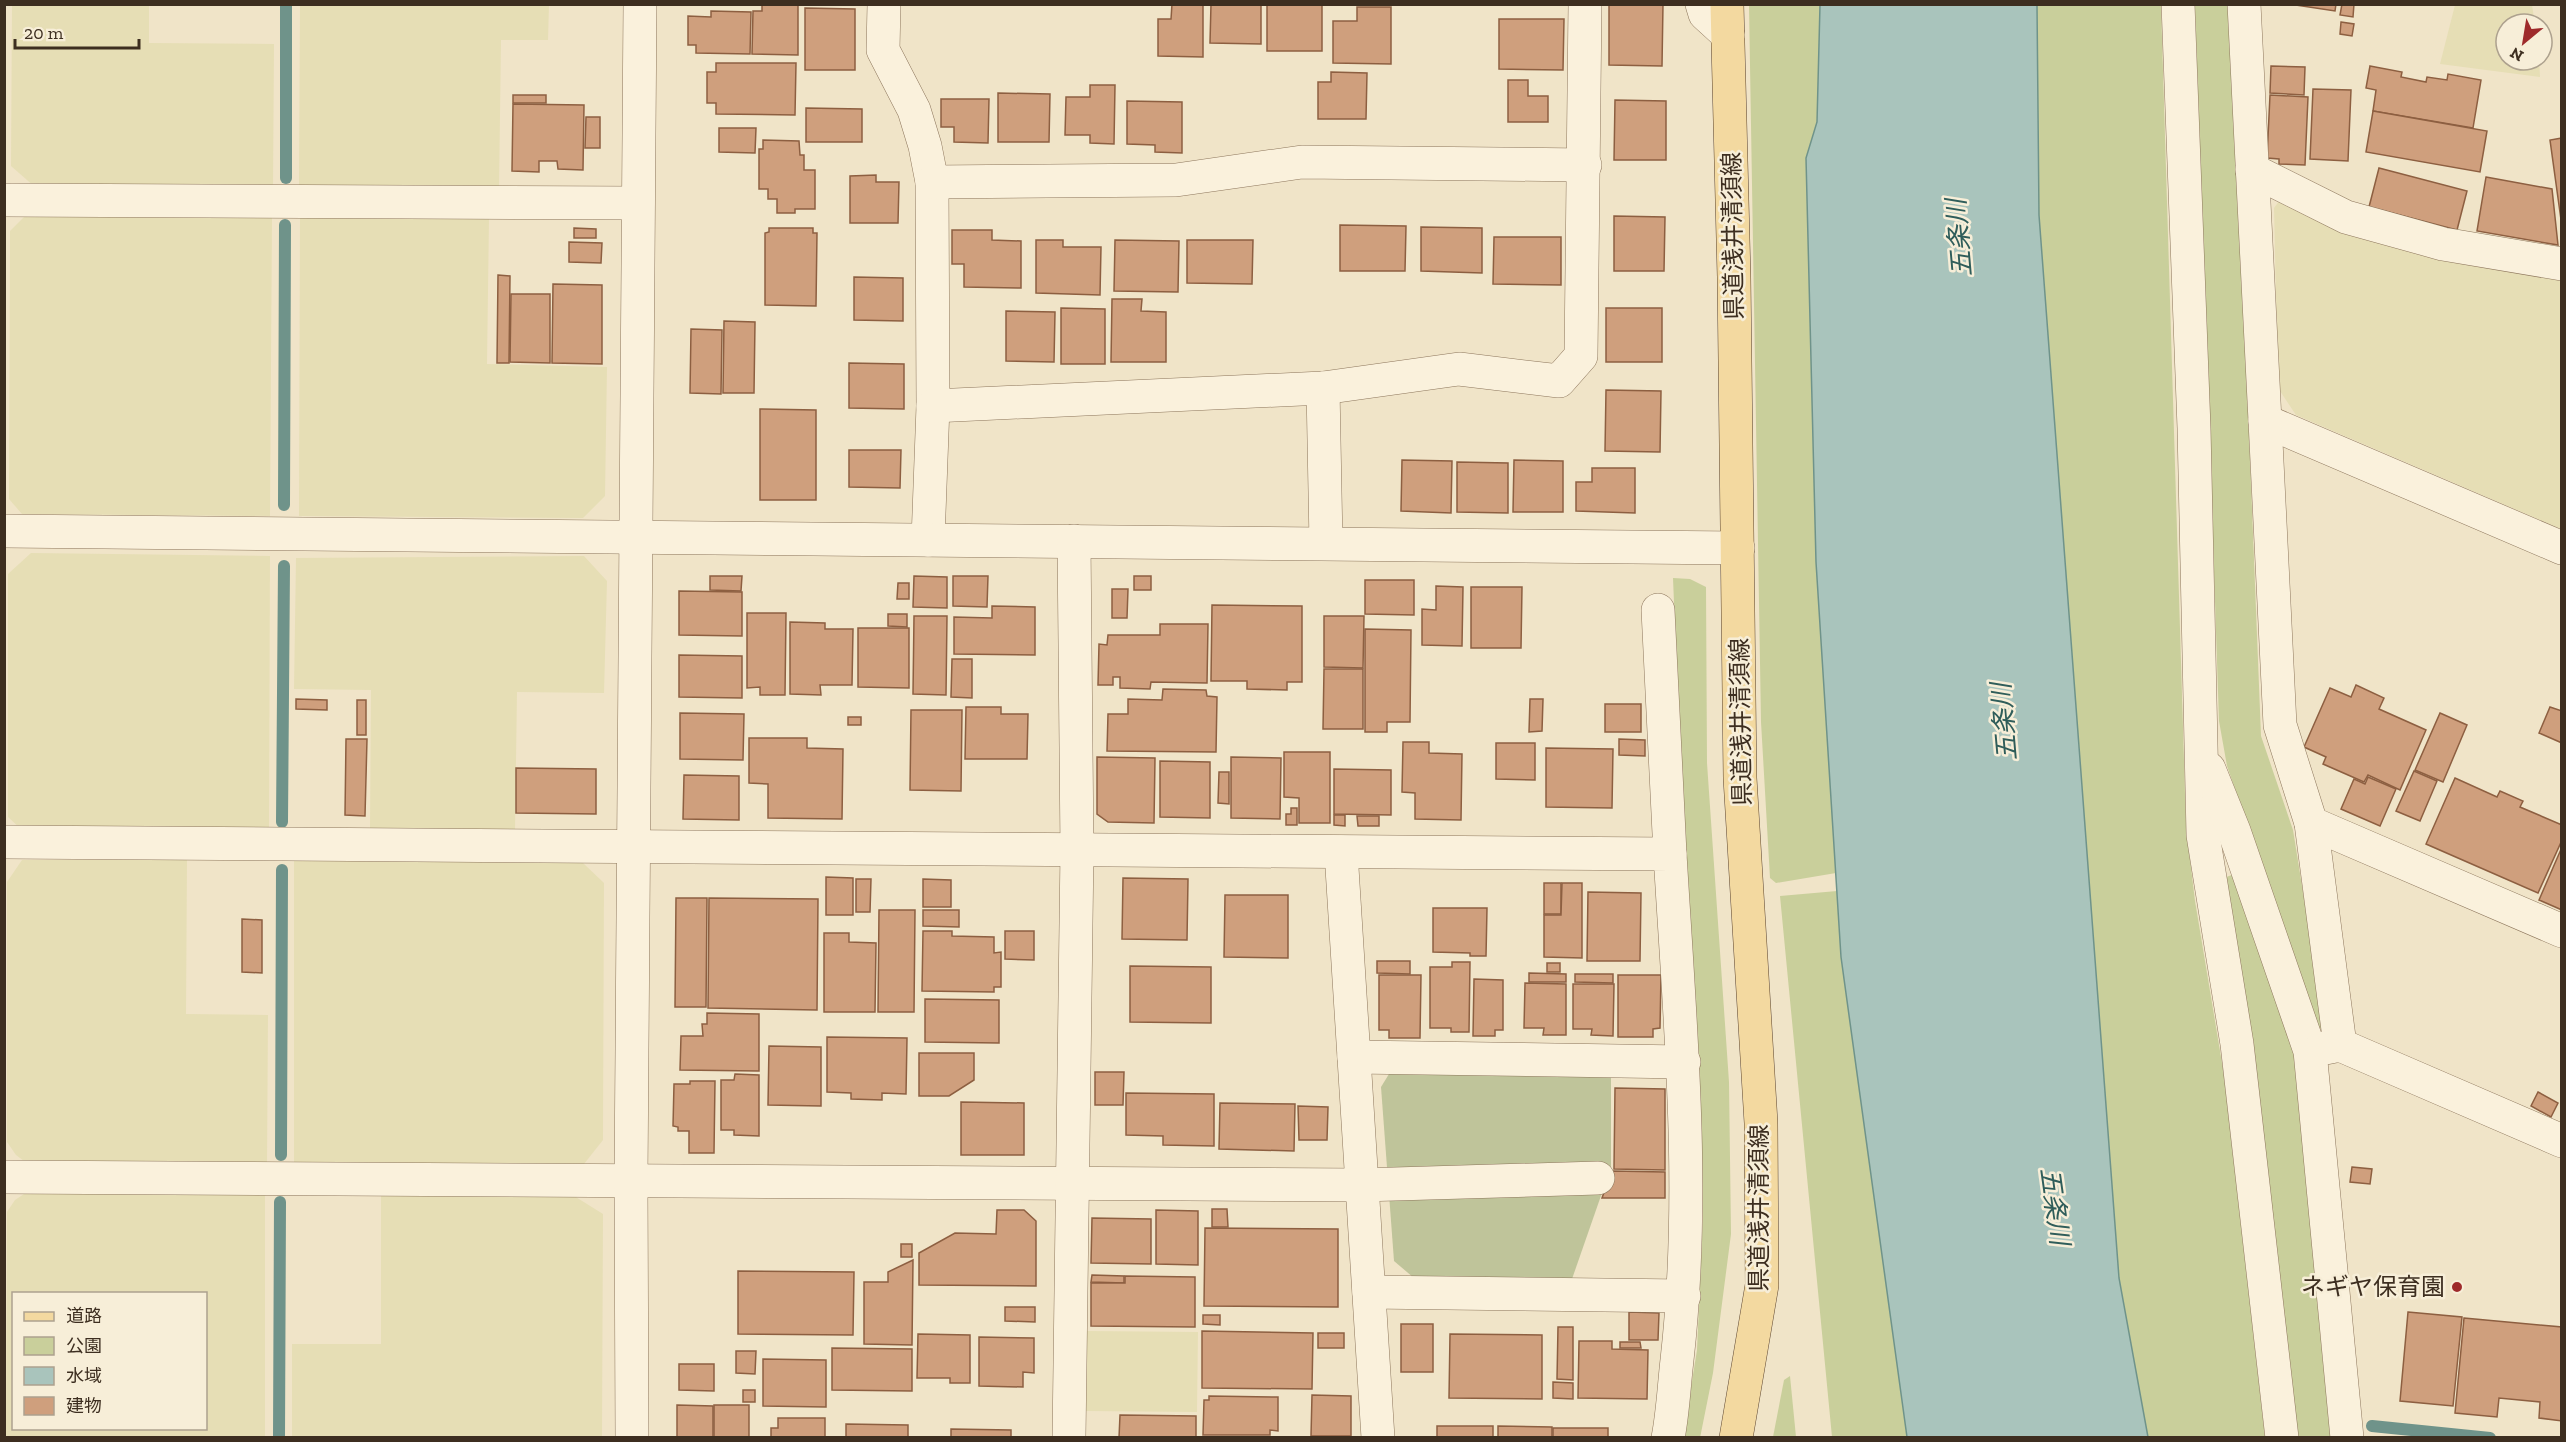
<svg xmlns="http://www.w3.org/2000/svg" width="2566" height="1442" font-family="'Zilla Slab','Noto Sans JP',serif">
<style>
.farmland{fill:#e6deb5;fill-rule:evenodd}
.green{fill:#c9cf9b}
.cemetery{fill:#bfc49a}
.water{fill:#a9c4bc;stroke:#6f938a;stroke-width:1.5}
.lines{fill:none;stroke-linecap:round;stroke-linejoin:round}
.stream{stroke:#6f938a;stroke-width:12}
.building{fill:#cf9f7d;stroke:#8d5f41;stroke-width:1.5}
.minor-casing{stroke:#8d765c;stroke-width:34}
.major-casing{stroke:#5b4430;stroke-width:34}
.minor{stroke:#faf1dc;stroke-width:33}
.major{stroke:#f3d9a0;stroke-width:33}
.poi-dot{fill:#9e2a2b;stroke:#f7eed8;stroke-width:2}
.labels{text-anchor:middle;stroke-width:5;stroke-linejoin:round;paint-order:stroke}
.street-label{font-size:24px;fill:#3d2e20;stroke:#f7eed8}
.poi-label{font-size:24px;fill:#3d2e20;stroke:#f7eed8;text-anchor:end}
.water-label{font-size:26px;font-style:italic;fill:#2f5d5a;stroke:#f7eed8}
</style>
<rect width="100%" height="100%" fill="#f0e4c8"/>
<g class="farmland">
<path d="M12,5h137v38l125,1 -1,145 -238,-2 -24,-21z"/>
<path d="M300,5h249l-1,35h-47l-2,149 -200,-2z"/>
<path d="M2455,5h77l3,19h-29v36h33l1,17 -100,-13z"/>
<path d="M2282,197l279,80v252l-265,-114 -18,-27 -4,-180z"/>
<path d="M25,216l247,1 -2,299 -248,-2 -13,-15 1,-268z"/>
<path d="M300,217l189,1 -2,146 120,3 -2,129 -22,22 -284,-2z"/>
<path d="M31,553l239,3 -1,275 -248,-2 -13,-12v-243z"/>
<path d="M584,556l23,25 -3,112 -87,-1 -2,139 -145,-2 1,-139 -77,-1 2,-131z"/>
<path d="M22,860h165l-1,154 82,1 -1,151 -239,-2 -12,-9 -9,-13v-260z"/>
<path d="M294,861l289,2 21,20 -1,257 -23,29 -286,-3z"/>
<path d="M27,1192l238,1v244l-259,1 1,-226 8,-12zM14,1294h192v134h-192z"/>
<path d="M381,1193l190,1 32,20 -1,223 -310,1v-94h89z"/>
<path d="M1087,1331l111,1 -1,80 -111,-1z"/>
</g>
<g class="green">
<path d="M1749,5h71l-3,117 -11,36 10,404 20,311 -60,10 -6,-5 -9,-156z"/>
<path d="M2037,5h124l25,821 9,75 29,174 41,362h-117l-29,-159 -80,-1063z"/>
<path d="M2195,5h37l29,731 32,94 31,192 -5,9 -92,-265 -8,-45z"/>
<path d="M1673,578l17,1 16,8 1,176 22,319 2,152 -18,139 -13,65 -17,-1 14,-87 6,-132 -3,-131 -17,-264z"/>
<path d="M2232,875l63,176 28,311 10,75h-36l-71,-560z"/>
<path d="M1837,891l4,66 66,480h-75l-52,-541z"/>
<path d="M1790,1376l6,61h-23l11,-57z"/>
</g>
<path class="cemetery" d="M1611,1073v94l-39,112 -158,-1 -20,-17 -13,-174 8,-13z"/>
<path class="water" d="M1820,5h217l2,210 80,1063 29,159h-241l-66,-480 -25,-395 -10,-404 11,-36z"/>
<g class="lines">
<g class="stream">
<path d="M286,178v-174"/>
<path d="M284,505l1,-280"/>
<path d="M282,822l2,-256"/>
<path d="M281,1155l1,-285"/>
<path d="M2372,1426l118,12"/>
<path d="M279,1438l1,-236"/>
</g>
</g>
<g class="building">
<path d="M762,4h36v51l-46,-1 1,-43h9z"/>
<path d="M1172,4h31v53l-45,-1v-37h13z"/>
<path d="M1211,4h50v40l-51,-1z"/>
<rect x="1267" y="4" width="55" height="47"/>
<path d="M1609,4h54l-1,62 -53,-1z"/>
<path d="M2289,4h47l-1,7z"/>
<path d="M2342,4h12l-1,13 -13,-2z"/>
<path d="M1357,7h34v57l-58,-1v-42h24z"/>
<path d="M805,8l50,1v61h-50z"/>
<path d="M711,11l40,1 -1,42 -54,-1v-8h-8v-29l23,1z"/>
<path d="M1499,19h65l-1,51 -64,-1z"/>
<path d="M2341,22l13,2 -2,12 -12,-2z"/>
<path d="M716,63h80l-1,52 -79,-1v-11h-9v-31h9z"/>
<path d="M2271,66l34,1 -1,28 -34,-2z"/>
<path d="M2370,66l32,6 -1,5 25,5 1,-5 20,3 1,-6 33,6 -8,48 -100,-17 3,-21 -10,-2z"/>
<path d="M1331,72l36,1 -1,46h-48v-37h13z"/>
<path d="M1508,80h20v16h20v26h-40z"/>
<path d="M1090,85h25l-1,59 -24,-1v-8h-25l1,-38h24z"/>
<path d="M2313,89l38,1 -3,71 -38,-2z"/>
<path d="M998,93l52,1 -1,48h-51z"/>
<rect x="513" y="95" width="33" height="8"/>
<path d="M2270,95l38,2 -3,68 -26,-1v-5l-12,-1z"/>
<path d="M941,99h48l-1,44 -34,-1v-15h-13z"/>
<path d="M1615,100l51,1v59h-52z"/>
<path d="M1127,101l55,1v51l-27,-1v-7l-28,-1z"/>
<path d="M513,104l71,1 -1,65 -25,-1 -1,-8h-18v11l-27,-1z"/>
<path d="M806,108l56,1v33h-56z"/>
<path d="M2373,111l114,20 -7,41 -114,-20z"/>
<path d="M586,117h14v31h-15z"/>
<path d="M719,128h37l-1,25 -36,-1z"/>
<path d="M2562,138v89l-12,-87z"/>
<path d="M763,140l36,1 1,14h4v15h11v39h-20v4h-18v-14h-9v-10h-9v-40h4z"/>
<path d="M2379,168l88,23 -10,39 -88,-23z"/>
<path d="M876,175v7h23l-1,41h-48v-47z"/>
<path d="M2486,177l66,12 6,56 -81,-14z"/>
<path d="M1614,216l51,1 -1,54h-50z"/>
<path d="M1340,225l66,1 -1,45h-65z"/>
<path d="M1421,227l61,1v45l-61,-2z"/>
<path d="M574,228l22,1v9h-22z"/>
<path d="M769,228h44v5h4l-1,73 -51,-1v-72l4,-1z"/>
<path d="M952,230h40v10l29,1v47l-57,-1v-23h-12z"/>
<path d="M1494,237h67v48l-68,-1z"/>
<path d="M1036,240h27v7h38l-1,48 -64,-2z"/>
<path d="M1115,240l64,1 -1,51 -64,-1z"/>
<path d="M1187,240h66l-1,44 -65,-1z"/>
<path d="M569,242l33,1 -1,20 -32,-1z"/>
<path d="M498,275l12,1 -1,87h-12z"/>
<path d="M854,277l49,1v43l-49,-1z"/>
<path d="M553,284l49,1v79l-50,-1z"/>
<path d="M511,294h39v69l-40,-1z"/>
<path d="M1112,299h30l-1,12 25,1v50h-55z"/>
<path d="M1061,308l44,1v55h-44z"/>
<rect x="1606" y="308" width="56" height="54"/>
<path d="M1006,311l49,1 -1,50 -48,-1z"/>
<path d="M724,321l31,1 -1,71h-31z"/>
<path d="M691,329l31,1 -1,64 -31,-1z"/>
<path d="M849,363l55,1v45l-55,-1z"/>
<path d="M1606,390l55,1 -1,61 -55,-1z"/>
<path d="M760,409l56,1v90h-56z"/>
<path d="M849,450h52l-1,38 -51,-1z"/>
<path d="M1402,460l50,1 -1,52 -50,-2z"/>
<path d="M1514,460l49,1v51h-50z"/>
<path d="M1457,462l51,1v50l-51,-1z"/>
<path d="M1592,468h43v45l-59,-2v-29h16z"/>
<path d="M710,576h32l-1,15 -31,-1z"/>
<path d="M914,576l33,1v31l-34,-1z"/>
<path d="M953,576h35l-1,31 -34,-1z"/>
<rect x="1134" y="576" width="17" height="14"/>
<path d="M1365,580h49v35l-49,-1z"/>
<path d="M898,583h11v16h-12z"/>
<path d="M1436,586l27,1 -1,59 -40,-1v-36l14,1z"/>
<path d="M1471,587h51l-1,61h-50z"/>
<path d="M1112,589h16l-1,29h-15z"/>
<path d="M679,591l63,1v44l-63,-1z"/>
<path d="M1212,605l90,1v76h-15v8l-40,-1v-8h-36z"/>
<path d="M992,606l43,1v48l-81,-1v-37l38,1z"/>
<path d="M747,613h39l-1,82h-25v-8l-13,1z"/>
<path d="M888,614h19v13l-19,-1z"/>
<path d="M914,616h33l-1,79 -33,-1z"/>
<path d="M1324,616h40l-1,52 -39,-1z"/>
<path d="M790,622l35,1v6h28l-1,56h-32l1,10 -31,-1z"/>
<path d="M1160,624h48l-1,59 -56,-1 -1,7 -30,-1v-11h-7v8h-15l1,-41 8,1 1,-10h52z"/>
<path d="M858,628h51v60l-51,-1z"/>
<path d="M1365,629l46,1 -1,92h-23v10h-22z"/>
<path d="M679,655l63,1v42l-63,-1z"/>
<path d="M952,659h20v39l-21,-1z"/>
<path d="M1324,669h39v60h-40z"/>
<path d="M2356,685l28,13 -5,11 47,21 -26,60 -32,-15 -4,7 -41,-18 3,-7 -22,-10 26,-59 21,9z"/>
<path d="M1163,689l43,1 1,6 10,1 -1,55 -109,-1 1,-37h20v-15l34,1z"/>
<path d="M296,699l31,1v10l-31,-1z"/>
<path d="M1530,699h13l-1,32 -13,1z"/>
<rect x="357" y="700" width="9" height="35"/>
<rect x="1605" y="704" width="36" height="28"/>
<path d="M966,707h35v7h27l-1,45h-62z"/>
<path d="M2550,707l12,4v32l-23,-10z"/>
<path d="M911,710h51l-1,81 -51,-1z"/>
<path d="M680,713l64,1 -1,46 -63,-1z"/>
<path d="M2440,713l27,12 -24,57 -28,-12z"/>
<rect x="848" y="717" width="13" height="8"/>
<path d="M749,738h58v10l36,1 -1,70 -74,-1v-34l-19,-1z"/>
<path d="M346,739h21l-2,77 -20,-1z"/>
<path d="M1619,739l26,1v16l-26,-1z"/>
<path d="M1403,742h26v11l33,1 -1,66 -46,-1v-26l-13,-1z"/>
<path d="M1496,743h39v37l-39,-1z"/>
<path d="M1546,748l67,1 -1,59 -66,-1z"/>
<path d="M1284,752h46v71h-31v-25l-15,-1z"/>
<path d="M1097,757l58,1 -1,65 -46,-1 -11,-8z"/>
<path d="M1231,757l50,1 -1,61 -49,-1z"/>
<path d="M1160,761l50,1v56l-50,-1z"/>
<path d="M516,768l80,1v45l-80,-1z"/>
<path d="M1334,769l57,1v45l-57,-1z"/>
<path d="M2414,771l23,10 -17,40 -24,-10z"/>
<path d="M1219,772h10v32l-11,-1z"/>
<path d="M684,775l55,1v44l-56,-1z"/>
<path d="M2368,777l28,12 -16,37 -39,-17 13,-30 11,5z"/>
<path d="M2455,778l42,19 3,-6 23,10 -3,6 42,18v15l-24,53 -112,-49z"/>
<path d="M1291,808h6v17h-11v-11h5z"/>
<path d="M1334,815h11v11l-11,-1z"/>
<path d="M1357,816h22v10h-21z"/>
<path d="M2562,847v63l-23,-10z"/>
<path d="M826,877l27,1v37h-27z"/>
<path d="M1123,878l65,1 -1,61 -65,-1z"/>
<path d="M856,879h15l-1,33h-14z"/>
<path d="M923,879l28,1v27h-28z"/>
<rect x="1544" y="883" width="17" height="31"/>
<path d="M1562,883h20v75l-38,-1v-42h17z"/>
<path d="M1588,892l53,1 -1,68h-53z"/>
<path d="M1225,895h63v63l-64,-1z"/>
<path d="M676,898h31l-1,109h-31z"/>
<path d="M709,898l109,1 -1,111 -109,-2z"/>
<path d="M1433,908h54l-1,48h-16v-3l-37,-1z"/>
<path d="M879,910h36l-1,102h-36z"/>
<path d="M923,910h36v17l-36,-1z"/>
<path d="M242,919l20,1v53l-20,-1z"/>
<path d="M923,931h29v5l42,1v16l7,-1v35h-7v5l-72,-1z"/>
<path d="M1005,931h29v29l-29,-1z"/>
<path d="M824,933h25v9l27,1 -1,69h-51z"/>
<path d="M1377,961h33v13l-33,-1z"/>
<path d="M1452,962h18l-1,70h-18v-4h-21v-61h22z"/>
<rect x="1547" y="963" width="13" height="9"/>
<path d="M1130,966l81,1v56l-81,-1z"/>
<path d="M1529,973l37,1v8h-37z"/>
<path d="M1575,974h38v9l-38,-1z"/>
<path d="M1379,975h42l-1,63h-31v-8h-10z"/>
<path d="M1618,975h43l-1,53 -7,1v8h-35z"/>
<path d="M1474,979l29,1v50h-8v6h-22z"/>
<path d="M1525,983l41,1v51h-23l1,-7h-20z"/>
<path d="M1573,984h41l-1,52 -22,-1 1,-6h-19z"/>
<path d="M925,999l74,1v43l-74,-1z"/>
<path d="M707,1013l52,1v57l-79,-1 1,-34h22l-1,-12h5z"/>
<path d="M827,1037l80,1 -1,56 -24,-1v7l-31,-1v-6l-24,-1z"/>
<path d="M769,1046l52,1v59l-53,-1z"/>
<path d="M919,1053h55v27l-25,16h-30z"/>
<path d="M1095,1072h29l-1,33h-28z"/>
<path d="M735,1074l24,1v61l-25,-1v-5h-13v-50h13z"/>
<path d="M690,1081h25l-1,72h-25v-22h-11v-4l-5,-1 1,-42h16z"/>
<path d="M1615,1088l50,1v81l-51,-1z"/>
<path d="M2538,1092l20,11 -7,14 -20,-11z"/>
<path d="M1126,1093l88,1v52l-51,-1v-9l-37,-1z"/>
<path d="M961,1102l63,1v52h-63z"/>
<path d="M1220,1103l75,1 -1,47 -75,-2z"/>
<path d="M1298,1106l30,1 -1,33h-28z"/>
<path d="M2352,1167l20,2 -2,15 -20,-2z"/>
<path d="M1612,1171l53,1v26h-63z"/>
<path d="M1212,1209h15l1,18h-16z"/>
<path d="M997,1210h27l12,11v65l-117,-1v-32l36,-20 41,1z"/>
<path d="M1156,1210l42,1v54l-42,-1z"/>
<path d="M1092,1218l59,1v45l-60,-1z"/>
<path d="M1205,1228l133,1v78l-134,-1z"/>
<rect x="901" y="1244" width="11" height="13"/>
<path d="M913,1260l-1,85 -48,-1v-62h24v-10z"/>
<path d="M738,1271l116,1 -1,63 -115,-1z"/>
<path d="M1092,1275l32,1v7l-33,-1z"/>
<path d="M1125,1276l70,1v50l-104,-1v-43h34z"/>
<path d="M1005,1307h30v15l-30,-1z"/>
<path d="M1629,1312l30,1 -1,27h-29z"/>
<path d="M2408,1312l54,5 -9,89 -53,-5z"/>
<path d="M1203,1315h17v10l-17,-1z"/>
<path d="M2464,1318l98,9v94l-23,-3 1,-16 -41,-4 -2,19 -42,-4z"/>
<rect x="1401" y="1324" width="32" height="48"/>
<path d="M1558,1327h15v53l-16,-1z"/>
<path d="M1202,1331l111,2 -1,56 -110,-1z"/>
<rect x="1318" y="1333" width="26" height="15"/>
<path d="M918,1334l52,1v48h-20v-5h-33z"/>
<path d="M1450,1334l92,1v64l-93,-1z"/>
<path d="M979,1337l55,1v35l-11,-1v15l-44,-1z"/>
<path d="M1579,1341h33v8l36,1 -1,49 -69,-1z"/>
<path d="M1620,1342h20l1,6h-21z"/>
<path d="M832,1348l80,1v42l-80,-1z"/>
<path d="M736,1351h20l-1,23 -19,-1z"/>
<path d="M763,1359l63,1v47l-63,-1z"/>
<path d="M679,1364h35v27l-35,-1z"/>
<path d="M1553,1382l20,1v16l-20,-1z"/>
<rect x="743" y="1390" width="12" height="12"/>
<path d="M1312,1395l39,1v40h-40z"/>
<path d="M1209,1396l69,1v34l-8,-1v5h-67l1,-35h5z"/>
<path d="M677,1405l36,1v32h-36z"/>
<rect x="714" y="1405" width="35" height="33"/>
<path d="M1120,1415l76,1v22h-77z"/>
<path d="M778,1418h47v20h-54v-10h7z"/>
<path d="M846,1424l62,1v13h-62z"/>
<rect x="1437" y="1426" width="56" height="12"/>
<path d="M1498,1426l54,1v11h-54z"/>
<rect x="1553" y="1428" width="55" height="10"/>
<path d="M951,1429l60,1v8h-60z"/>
</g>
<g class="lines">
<g class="minor-casing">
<g id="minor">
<path d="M884,4l-1,46 31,60 11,36 7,36 1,224 -5,134"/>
<path d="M1702,4l3,10 23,21"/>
<path d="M2178,4l16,424 9,407 34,209 45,394"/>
<path d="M2244,4l21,417 297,127"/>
<path d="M2252,170l94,47 97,27 119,20"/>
<path d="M932,182l244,-2 126,-18 283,3"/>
<path d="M4,200l634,3"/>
<path d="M1323,388l3,155"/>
<path d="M933,406l390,-18 136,-19 100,12 22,-25 4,-352"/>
<path d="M2265,421l15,304 31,98 29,222"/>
<path d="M4,531l1734,17"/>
<path d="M1658,610l12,244"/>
<path d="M2209,769l25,62 76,220 37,387"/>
<path d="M2311,823l251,108"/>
<path d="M4,842l1666,12c10,169 26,338 7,506 -3,26 -4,52 -9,78"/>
<path d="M1341,852l37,586"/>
<path d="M2320,1049l20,-4 222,96"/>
<path d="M1354,1057l330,5"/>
<path d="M4,1177l1357,8 237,-7"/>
<path d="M1369,1292l315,4"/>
<path d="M632,1438l-1,-258 9,-1176"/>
<path d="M1069,1438l8,-588 -3,-309"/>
</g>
</g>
<g class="major-casing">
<path id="major" d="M1727,4l7,273 6,501 21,345 1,162 -26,153"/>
</g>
<use href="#minor" class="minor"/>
<use href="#major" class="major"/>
</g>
<circle class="poi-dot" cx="2457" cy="1287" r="6"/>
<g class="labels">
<g class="street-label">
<text transform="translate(1733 236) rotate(-91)" y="8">県道浅井清須線</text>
<text transform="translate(1741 722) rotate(-91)" y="8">県道浅井清須線</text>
<text transform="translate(1759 1208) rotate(-90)" y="8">県道浅井清須線</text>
</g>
<g class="poi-label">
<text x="2445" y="1295">ネギヤ保育園</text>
</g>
<g class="water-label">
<text transform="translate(1959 238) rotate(-95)" y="9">五条川</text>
<text transform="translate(2004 722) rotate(-95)" y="9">五条川</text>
<text transform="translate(2055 1206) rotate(82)" y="9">五条川</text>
</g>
</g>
<rect width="2566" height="1442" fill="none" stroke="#3d2e20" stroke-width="12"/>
<rect x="12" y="1292" width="195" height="138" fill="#f7eed8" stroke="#ada18e" stroke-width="1.5"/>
<rect x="24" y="1312" width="30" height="9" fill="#f3d9a0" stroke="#ada18e" stroke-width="1.5"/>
<text x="66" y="1322" font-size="18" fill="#3d2e20">道路</text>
<rect x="24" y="1337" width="30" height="18" fill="#c9cf9b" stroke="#ada18e" stroke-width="1.5"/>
<text x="66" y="1352" font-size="18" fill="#3d2e20">公園</text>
<rect x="24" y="1367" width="30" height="18" fill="#a9c4bc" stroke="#ada18e" stroke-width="1.5"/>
<text x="66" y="1382" font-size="18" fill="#3d2e20">水域</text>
<rect x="24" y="1397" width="30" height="18" fill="#cf9f7d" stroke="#ada18e" stroke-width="1.5"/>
<text x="66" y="1412" font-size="18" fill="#3d2e20">建物</text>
<g transform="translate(2524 42) rotate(210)"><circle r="28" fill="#f7eed8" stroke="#ada18e" stroke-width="1.5"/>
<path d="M0-4.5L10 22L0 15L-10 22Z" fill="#9e2a2b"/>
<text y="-9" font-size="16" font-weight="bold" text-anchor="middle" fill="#3d2e20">N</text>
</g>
<path d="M15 39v9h124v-9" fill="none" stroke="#3d2e20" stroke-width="3"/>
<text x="24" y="39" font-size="18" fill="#3d2e20" stroke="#f7eed8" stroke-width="4.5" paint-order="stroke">20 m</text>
</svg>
